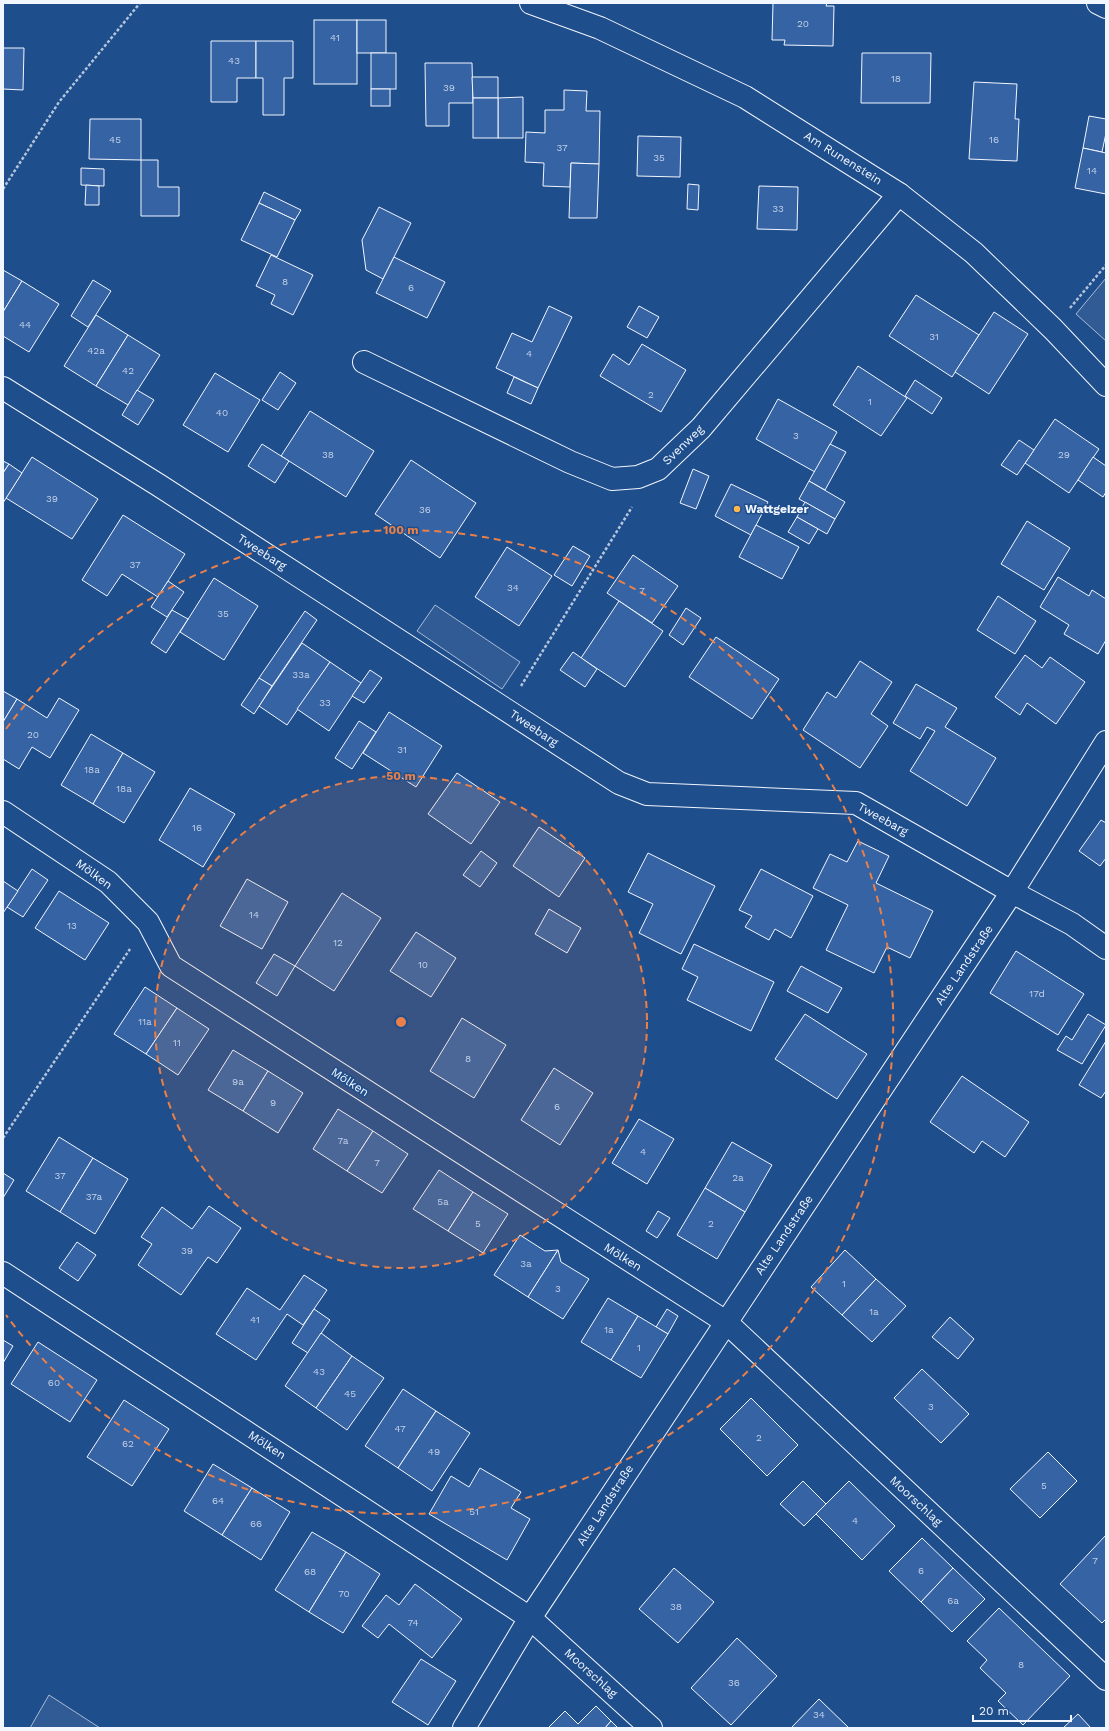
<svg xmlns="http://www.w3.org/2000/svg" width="1109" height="1731" font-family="'Work Sans',sans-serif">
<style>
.built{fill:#305b95;stroke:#a8bbd7}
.building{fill:#3563a3;stroke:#f2f6ff}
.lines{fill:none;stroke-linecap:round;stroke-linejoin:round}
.street-casing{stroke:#f2f6ff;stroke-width:24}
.path{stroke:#b3c4dc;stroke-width:2.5;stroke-dasharray:3 2;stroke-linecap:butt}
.street{stroke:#1f4e8c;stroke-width:22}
.ring{fill:none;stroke:#ea8049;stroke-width:2;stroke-dasharray:7 5}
.poi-dot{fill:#ffb74d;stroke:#1f4e8c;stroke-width:1.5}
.labels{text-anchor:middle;stroke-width:3;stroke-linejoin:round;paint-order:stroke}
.number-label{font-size:10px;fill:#c3d1e8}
.street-label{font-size:12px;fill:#f2f6ff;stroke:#1f4e8c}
.poi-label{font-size:12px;font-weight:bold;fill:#f2f6ff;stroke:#1f4e8c;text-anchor:start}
.centre{fill:#ea8049;stroke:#1f4e8c;stroke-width:2}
.ring-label{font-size:12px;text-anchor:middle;font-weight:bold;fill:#ea8049;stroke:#1f4e8c;stroke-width:3;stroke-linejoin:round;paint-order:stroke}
</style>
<rect width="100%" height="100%" fill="#1f4e8c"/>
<g class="built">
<path d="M1106,278v63l-30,-27z"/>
<path d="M435,605l85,57 -18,27 -85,-58z"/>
<path d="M49,1695l51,33h-70z"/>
</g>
<g class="building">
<path d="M773,3h54l-1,3h8l-1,40 -49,-1 1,-5h-13z"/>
<rect x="314" y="20" width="43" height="64"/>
<rect x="357" y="20" width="29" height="33"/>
<path d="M211,41h45v37h-19v24h-26z"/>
<path d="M256,41h37v37h-9v37h-21v-37h-7z"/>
<path d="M3,48h21l-1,42 -20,-1z"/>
<rect x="371" y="53" width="25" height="36"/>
<path d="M862,53h69l-1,50h-69z"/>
<path d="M425,63h47l1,40h-24v23h-23z"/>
<path d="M472,77h26v21h-25z"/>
<path d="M974,82l43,2 -2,35h4l-2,42 -48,-2z"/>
<rect x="371" y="89" width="19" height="17"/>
<path d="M564,90l23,1 -1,20h14l-1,53 -28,-1 -1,24 -27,-1 1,-23 -19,-1 1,-30 19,1v-23h19z"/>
<path d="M523,97v41h-25v-40z"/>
<rect x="473" y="98" width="25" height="40"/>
<path d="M1089,116l17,3v14l-4,19 -19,-4z"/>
<path d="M90,119h51v41l-52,-1z"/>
<path d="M638,136l43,1 -1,40 -43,-1z"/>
<path d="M1083,148l23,5v41l-31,-6z"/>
<path d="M141,160h17v27h21v29h-38z"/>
<path d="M571,163l28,1 -2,54h-28z"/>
<path d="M81,168l23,1v17l-23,-1z"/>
<path d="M688,184l11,1 -1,25 -11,-1z"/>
<path d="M86,185l13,1v19h-14z"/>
<path d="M759,186l39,1 -1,43 -40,-1z"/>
<path d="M264,192l37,18 -6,10 -36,-17z"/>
<path d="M259,203l36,17 -18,37 -36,-17z"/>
<path d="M379,207l32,16 -28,56 -17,-9 -4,-30z"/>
<path d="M271,255l42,20 -20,40 -22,-11 4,-9 -19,-9z"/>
<path d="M394,257l51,25 -18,36 -51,-25z"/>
<path d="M3,270l19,11 -19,31z"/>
<path d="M93,280l18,11 -23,36 -17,-11z"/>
<path d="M22,281l37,23 -30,48 -26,-16v-24z"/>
<path d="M916,295l63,40 -27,42 -63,-41z"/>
<path d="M549,306l23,11 -34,71 -42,-20 16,-35 20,9z"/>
<path d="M639,306l20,11 -12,21 -20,-11z"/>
<path d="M994,312l34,22 -39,60 -34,-22z"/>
<path d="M96,315l32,20 -32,51 -32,-20z"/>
<path d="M128,335l32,20 -32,50 -32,-19z"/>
<path d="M642,344l44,26 -25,42 -61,-36 13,-22 16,11z"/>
<path d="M858,366l49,32 -26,38 -48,-31z"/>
<path d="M280,372l16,11 -18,27 -16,-10z"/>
<path d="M215,373l45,27 -32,52 -45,-27z"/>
<path d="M514,377l24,11 -7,16 -24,-11z"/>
<path d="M915,380l27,18 -10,16 -27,-18z"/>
<path d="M137,390l17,10 -16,25 -16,-10z"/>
<path d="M778,399l59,33 -22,40 -59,-33z"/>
<path d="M310,411l64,40 -28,46 -65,-41z"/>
<path d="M1055,419l44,30 -30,44 -44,-30z"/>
<path d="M1019,440l15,10 -17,25 -16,-10z"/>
<path d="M262,444l27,17 -14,22 -27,-17z"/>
<path d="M830,444l16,8 -21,38 -16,-9z"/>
<path d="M32,457l66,42 -26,40 -66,-41z"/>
<path d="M1093,457l13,9v26l-3,5 -25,-17z"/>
<path d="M411,460l65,43 -36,55 -65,-44z"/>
<path d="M3,461l6,3 -6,9z"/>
<path d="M9,464l13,9 -19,30v-30z"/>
<path d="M693,469l16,7 -13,33 -16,-6z"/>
<path d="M809,481l36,21 -10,17 -36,-20z"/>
<path d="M731,484l37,18 -17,33 -36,-19z"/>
<path d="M805,502l30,17 -8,15 -30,-17z"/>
<path d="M123,515l62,39 -27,43 -36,-23 -15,22 -25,-16z"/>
<path d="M797,517l21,12 -9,15 -21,-12z"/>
<path d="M1027,521l43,27 -26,42 -43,-26z"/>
<path d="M756,525l43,22 -17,32 -43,-22z"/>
<path d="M573,546l17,10 -18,30 -18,-11z"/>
<path d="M507,547l45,29 -33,50 -44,-29z"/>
<path d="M633,555l45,31 -26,37 -45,-30z"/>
<path d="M1058,577l31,19 3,-6 14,9v41l-8,14 -34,-20 5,-9 -29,-18z"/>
<path d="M214,578l44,28 -34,54 -44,-28z"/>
<path d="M168,581l16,11 -17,25 -16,-10z"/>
<path d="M998,596l38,25 -21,33 -38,-24z"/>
<path d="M619,601l44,30 -38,56 -44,-29z"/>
<path d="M686,608l15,10 -18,27 -14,-10z"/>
<path d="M172,610l16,9 -22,34 -15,-10z"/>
<path d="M305,611l12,9 -45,66 -13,-8z"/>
<path d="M716,637l63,42 -27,40 -63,-42z"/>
<path d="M302,643l28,19 -43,63 -28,-19z"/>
<path d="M573,652l24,17 -12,18 -25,-17z"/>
<path d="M1025,655l17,13 8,-11 35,25 -29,42 -29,-21 -7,12 -25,-18z"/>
<path d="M860,661l32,21 -21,32 17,12 -28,42 -57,-38 24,-38 9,6z"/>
<path d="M330,662l31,21 -32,48 -32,-22z"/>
<path d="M370,670l12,8 -18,25 -12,-7z"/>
<path d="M259,678l13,8 -18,28 -13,-9z"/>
<path d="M916,684l41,24 -12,19 51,31 -29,48 -57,-35 25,-40 -8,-4 -7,12 -27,-16z"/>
<path d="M3,691l14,8 -14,23z"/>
<path d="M59,698l20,12 -29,48 -18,-11 -13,22 -16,-10v-37l14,-23 30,19z"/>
<path d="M389,712l53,34 -26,41 -53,-34z"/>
<path d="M359,721l17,11 -24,37 -17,-11z"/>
<path d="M91,734l32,19 -30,51 -32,-19z"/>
<path d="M123,753l32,19 -31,51 -31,-19z"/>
<path d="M457,773l43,29 -29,42 -43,-30z"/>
<path d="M190,788l45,26 -32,53 -44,-27z"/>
<path d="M1101,820l5,3v35l-6,8 -21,-15z"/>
<path d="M539,827l46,31 -26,39 -46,-31z"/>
<path d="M858,841l31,15 -13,27 57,28 -23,47 -23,-11 -13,26 -48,-23 22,-45 -35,-17 17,-34 17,8z"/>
<path d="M481,851l16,12 -17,24 -17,-12z"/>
<path d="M648,853l67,33 -34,68 -42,-21 14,-29 -25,-12z"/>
<path d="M32,869l16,11 -25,37 -16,-10z"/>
<path d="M761,869l52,27 -22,42 -16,-9 -6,11 -24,-13 7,-11 -13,-6z"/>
<path d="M247,879l41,23 -26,47 -42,-23z"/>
<path d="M3,881l15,10 -15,22z"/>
<path d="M59,891l50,32 -24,37 -50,-32z"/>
<path d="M342,893l39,25 -47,73 -39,-25z"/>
<path d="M549,909l32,19 -14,25 -32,-19z"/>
<path d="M416,932l40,26 -25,39 -41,-26z"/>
<path d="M694,944l80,38 -23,49 -64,-31 11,-23 -16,-8z"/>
<path d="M1016,951l68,43 -26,41 -68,-42z"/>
<path d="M274,954l21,12 -18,30 -21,-13z"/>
<path d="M801,966l41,22 -14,25 -41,-22z"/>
<path d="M145,987l32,21 -31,46 -32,-20z"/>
<path d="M177,1008l32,21 -31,46 -32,-21z"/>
<path d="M805,1014l62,40 -30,45 -62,-40z"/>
<path d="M1088,1014l18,11 -24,39 -25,-14 9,-14 6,4z"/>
<path d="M462,1018l44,27 -32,53 -44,-27z"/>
<path d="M1106,1041v50l-5,7 -22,-13z"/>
<path d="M233,1050l35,21 -25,40 -35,-21z"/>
<path d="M554,1068l39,25 -33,52 -39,-25z"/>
<path d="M268,1071l35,22 -25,40 -35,-22z"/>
<path d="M962,1076l67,46 -24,35 -23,-16 -8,12 -44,-31z"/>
<path d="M338,1109l35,22 -26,40 -34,-22z"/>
<path d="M639,1119l35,20 -27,45 -35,-21z"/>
<path d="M373,1131l35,23 -26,39 -35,-22z"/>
<path d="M59,1137l34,21 -33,54 -34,-21z"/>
<path d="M732,1142l40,23 -27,47 -40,-24z"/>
<path d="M93,1158l35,21 -33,55 -35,-22z"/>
<path d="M439,1170l34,22 -25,39 -35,-22z"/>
<path d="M3,1173l11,7 -11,18z"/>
<path d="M705,1188l40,24 -28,47 -40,-24z"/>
<path d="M473,1192l35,22 -25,39 -35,-22z"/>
<path d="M209,1206l32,22 -24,35 -9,-6 -27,38 -43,-30 14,-21 -11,-7 21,-30 30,22z"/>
<path d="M658,1211l12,7 -13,20 -11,-7z"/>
<path d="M520,1235l25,16 13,-1 -30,47 -34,-22z"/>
<path d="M77,1242l19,13 -18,26 -19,-13z"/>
<path d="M558,1250l3,12 28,17 -26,40 -35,-22z"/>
<path d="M845,1250l31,29 -34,36 -31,-28z"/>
<path d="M304,1275l23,15 -24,35 -16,-11 -31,46 -40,-26 31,-46 33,22z"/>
<path d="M876,1279l30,27 -34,36 -30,-27z"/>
<path d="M608,1298l30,18 -27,44 -30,-18z"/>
<path d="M314,1309l16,11 -22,33 -16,-10z"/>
<path d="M667,1309l11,7 -10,18 -12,-7z"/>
<path d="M638,1316l30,18 -27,44 -30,-18z"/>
<path d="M950,1317l24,22 -16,20 -26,-22z"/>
<path d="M321,1333l31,23 -36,52 -31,-22z"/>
<path d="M3,1340l10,6 -10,17z"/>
<path d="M38,1342l59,38 -27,42 -59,-38z"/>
<path d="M352,1356l32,22 -37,52 -31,-22z"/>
<path d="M922,1369l47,45 -28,29 -47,-45z"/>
<path d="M403,1389l33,22 -38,57 -33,-22z"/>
<path d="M751,1398l47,47 -31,31 -47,-47z"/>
<path d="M124,1400l45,29 -37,57 -45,-29z"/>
<path d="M436,1411l34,22 -38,58 -34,-23z"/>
<path d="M1048,1452l29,29 -37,37 -30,-29z"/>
<path d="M213,1464l39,24 -30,47 -38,-24z"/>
<path d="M480,1468l41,24 -10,16 19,11 -23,41 -78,-46 22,-38 18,11z"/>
<path d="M803,1481l23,23 -22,22 -24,-22z"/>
<path d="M849,1481l46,45 -33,34 -46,-46z"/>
<path d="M252,1488l38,24 -29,48 -39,-25z"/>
<path d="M312,1532l34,20 -37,60 -34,-22z"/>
<path d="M1106,1535v84l-4,4 -42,-39z"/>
<path d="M922,1538l31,30 -32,34 -32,-31z"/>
<path d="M346,1552l34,22 -37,59 -34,-21z"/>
<path d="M674,1568l40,34 -36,41 -39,-34z"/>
<path d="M953,1568l32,31 -33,33 -31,-30z"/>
<path d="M415,1584l47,35 -30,39 -43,-34 -11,14 -16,-12 24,-31 13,10z"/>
<path d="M999,1608l71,68 -47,49 -25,-24 8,-8 -26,-25 7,-8 -20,-19z"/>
<path d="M737,1638l40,38 -46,49 -40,-37z"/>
<path d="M421,1659l35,22 -28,44 -36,-23z"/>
<path d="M819,1699l30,29h-58z"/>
<path d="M596,1706l15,15 -6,7h-57l17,-17 13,13z"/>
<path d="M1078,1714l13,14h-28z"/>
<path d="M611,1721l7,7h-13z"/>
</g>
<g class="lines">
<g class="street-casing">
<g id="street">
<path d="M531,3l69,25 145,69 154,97 75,59 79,76 53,56"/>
<path d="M1098,3l8,4"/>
<path d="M364,362l206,100 42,17 26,-2 20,-8 43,-41 198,-234"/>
<path d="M3,388l157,98 459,297 28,11 209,9 156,89 60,32 34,24"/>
<path d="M3,812l105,70 40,40 23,44 555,356 380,357"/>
<path d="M3,1273l527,345 121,110"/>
<path d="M464,1728l66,-110 482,-726 94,-150"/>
</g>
</g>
<g class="path">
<path d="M3,189l56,-87 81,-99"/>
<path d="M1070,308l36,-43"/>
<path d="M521,686l111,-179"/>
<path d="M3,1138l127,-189"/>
</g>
<use href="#street" class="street"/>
</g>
<circle cx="401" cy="1022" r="246" fill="#ea8049" fill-opacity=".12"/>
<g class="ring">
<circle cx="401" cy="1022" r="246"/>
<path d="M6 729A492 492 0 1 1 6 1315"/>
</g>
<circle class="poi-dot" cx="737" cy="509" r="4"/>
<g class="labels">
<g class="number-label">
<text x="803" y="27">20</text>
<text x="335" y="41">41</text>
<text x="234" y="64">43</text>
<text x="896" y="82">18</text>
<text x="449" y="91">39</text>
<text x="115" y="143">45</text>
<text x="994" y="143">16</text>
<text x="562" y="151">37</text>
<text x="659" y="161">35</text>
<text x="1092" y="174">14</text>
<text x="778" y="212">33</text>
<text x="285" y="285">8</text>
<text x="411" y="291">6</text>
<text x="25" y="328">44</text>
<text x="934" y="340">31</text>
<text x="96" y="354">42a</text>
<text x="529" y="357">4</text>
<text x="128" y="374">42</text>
<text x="651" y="398">2</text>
<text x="870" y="405">1</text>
<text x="222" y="416">40</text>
<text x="796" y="439">3</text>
<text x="328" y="458">38</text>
<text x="1064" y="458">29</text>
<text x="52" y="502">39</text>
<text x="425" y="513">36</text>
<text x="135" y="568">37</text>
<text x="513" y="591">34</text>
<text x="642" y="594">7</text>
<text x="223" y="617">35</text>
<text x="301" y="678">33a</text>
<text x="325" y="706">33</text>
<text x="33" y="738">20</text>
<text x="402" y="753">31</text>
<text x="92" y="773">18a</text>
<text x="124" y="792">18a</text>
<text x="197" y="831">16</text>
<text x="254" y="918">14</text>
<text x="72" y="929">13</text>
<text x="338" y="946">12</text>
<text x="423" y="968">10</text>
<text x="1037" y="997">17d</text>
<text x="145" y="1025">11a</text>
<text x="177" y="1046">11</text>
<text x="468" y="1062">8</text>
<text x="238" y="1085">9a</text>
<text x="273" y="1106">9</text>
<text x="557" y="1110">6</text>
<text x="343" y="1144">7a</text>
<text x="643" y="1155">4</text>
<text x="377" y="1166">7</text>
<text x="60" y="1179">37</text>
<text x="738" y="1181">2a</text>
<text x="94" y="1200">37a</text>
<text x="443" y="1205">5a</text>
<text x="478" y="1227">5</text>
<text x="711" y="1227">2</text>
<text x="187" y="1254">39</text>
<text x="526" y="1267">3a</text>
<text x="844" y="1287">1</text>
<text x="558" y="1292">3</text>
<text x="874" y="1315">1a</text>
<text x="255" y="1323">41</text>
<text x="609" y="1333">1a</text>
<text x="639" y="1351">1</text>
<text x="319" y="1375">43</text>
<text x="54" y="1386">60</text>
<text x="350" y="1397">45</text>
<text x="931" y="1410">3</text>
<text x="400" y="1432">47</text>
<text x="759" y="1441">2</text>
<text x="128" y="1447">62</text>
<text x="434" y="1455">49</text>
<text x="1044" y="1489">5</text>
<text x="218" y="1504">64</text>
<text x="474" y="1515">51</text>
<text x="855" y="1524">4</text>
<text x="256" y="1527">66</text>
<text x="1095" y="1564">7</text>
<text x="921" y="1574">6</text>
<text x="310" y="1575">68</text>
<text x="344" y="1597">70</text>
<text x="953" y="1604">6a</text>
<text x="676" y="1610">38</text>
<text x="413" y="1626">74</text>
<text x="1021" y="1668">8</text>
<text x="734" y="1686">36</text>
<text x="819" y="1718">34</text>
</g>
<g class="street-label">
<text transform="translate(843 158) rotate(32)" y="4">Am Runenstein</text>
<text transform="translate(683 445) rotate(-44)" y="4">Svenweg</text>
<text transform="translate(262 552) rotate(33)" y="4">Tweebarg</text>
<text transform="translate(534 728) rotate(34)" y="4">Tweebarg</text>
<text transform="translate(883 819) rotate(29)" y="4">Tweebarg</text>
<text transform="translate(94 874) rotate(36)" y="4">Mölken</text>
<text transform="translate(964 965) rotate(-56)" y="4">Alte Landstraße</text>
<text transform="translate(350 1082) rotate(33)" y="4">Mölken</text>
<text transform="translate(784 1235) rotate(-56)" y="4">Alte Landstraße</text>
<text transform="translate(623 1257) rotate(32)" y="4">Mölken</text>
<text transform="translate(267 1445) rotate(33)" y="4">Mölken</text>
<text transform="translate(916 1501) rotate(43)" y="4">Moorschlag</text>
<text transform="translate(605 1505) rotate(-57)" y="4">Alte Landstraße</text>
<text transform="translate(591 1673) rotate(42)" y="4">Moorschlag</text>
</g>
<g class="poi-label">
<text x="745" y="513">Wattgeizer</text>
</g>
</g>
<circle cx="401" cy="1022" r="6" class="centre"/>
<g class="ring-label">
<text x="401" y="534">100 m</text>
<text x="401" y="780">50 m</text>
</g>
<rect width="1109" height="1731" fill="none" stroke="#f2f6ff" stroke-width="8"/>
<path d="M973 1715v6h98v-6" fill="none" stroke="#f2f6ff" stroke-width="2"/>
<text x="979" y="1715" font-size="12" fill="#f2f6ff" stroke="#1f4e8c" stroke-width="3" paint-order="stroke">20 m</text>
</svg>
